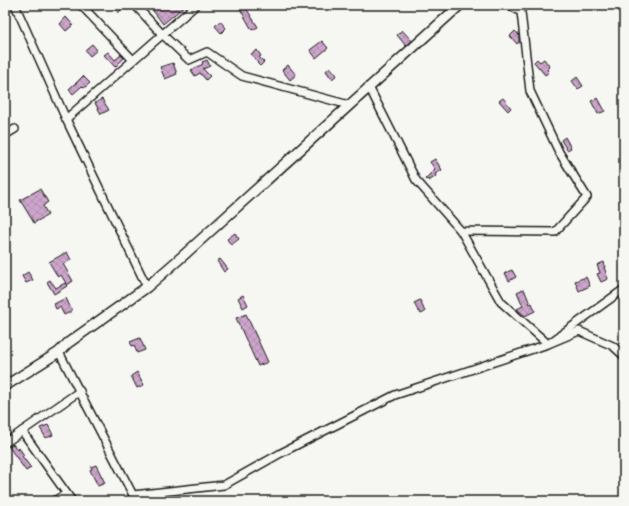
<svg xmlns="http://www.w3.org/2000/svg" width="629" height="506" font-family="Mynerve,sans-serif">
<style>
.building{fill:url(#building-cross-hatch);stroke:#1c1c1c}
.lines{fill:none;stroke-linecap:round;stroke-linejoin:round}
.minor-casing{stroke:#1c1c1c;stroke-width:10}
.major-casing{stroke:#1c1c1c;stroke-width:12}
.minor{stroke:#f6f6f2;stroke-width:7}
.major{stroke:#f6f6f2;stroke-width:9}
</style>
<defs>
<pattern id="building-cross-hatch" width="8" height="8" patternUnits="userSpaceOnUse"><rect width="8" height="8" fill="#cda5cc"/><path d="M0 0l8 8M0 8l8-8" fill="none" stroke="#af8daf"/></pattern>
</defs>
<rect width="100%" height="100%" fill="#f6f6f2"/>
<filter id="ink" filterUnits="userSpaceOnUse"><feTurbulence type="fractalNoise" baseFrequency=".025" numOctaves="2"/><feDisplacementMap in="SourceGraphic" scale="8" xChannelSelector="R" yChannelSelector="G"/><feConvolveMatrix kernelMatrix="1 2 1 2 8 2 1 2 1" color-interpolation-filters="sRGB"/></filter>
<g filter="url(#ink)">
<g class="building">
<path d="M110,5h8l4,4 -4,4z"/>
<path d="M155,5h31l-23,19 -12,-16z"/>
<path d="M238,5h6l14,22 -6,3z"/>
<path d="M66,17l7,8 -7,6 -6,-7z"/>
<path d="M220,21l6,7 -5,5 -6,-7z"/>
<path d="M402,30l10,11 -6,5 -9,-11z"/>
<path d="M515,31l4,4v7l-2,2 -7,-8z"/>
<path d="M322,41l6,7 -12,10 -6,-8z"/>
<path d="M92,44l5,6 -7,6 -5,-6z"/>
<path d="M257,50l4,6 -2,1 5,5 -4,4 -3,-3h1l-7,-9z"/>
<path d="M108,52l7,8 6,-5 3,3 -9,9 -11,-12z"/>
<path d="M537,59l3,3 4,-3 6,8 -3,3 2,2 -4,3 -11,-13z"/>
<path d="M207,60l3,6 -7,3 7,7 -4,4 -6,-7 -5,3 -4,-6 12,-6 -1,-2z"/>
<path d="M173,63l4,11 -12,5 -5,-12z"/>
<path d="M288,65l8,10 -6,5 -8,-10z"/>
<path d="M330,67l7,8 -5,4 -6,-8z"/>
<path d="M83,76l7,7 -6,5 -2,-2 -9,8 -4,-5 5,-5v1z"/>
<path d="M577,77l6,9 -5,3 -6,-8z"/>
<path d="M503,98l8,10 -3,3 -9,-10z"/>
<path d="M598,98l7,13 -7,3 -7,-13z"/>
<path d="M102,99l7,11 -8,4 -6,-11z"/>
<path d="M565,137l6,11 -4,2 -6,-10z"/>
<path d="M435,159l7,11 -7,4 1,2 -7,5 -1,-2 -2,1 -1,-1 10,-10 -5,-7z"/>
<path d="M40,189l8,13 -5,4 5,9 -14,8 -14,-23z"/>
<path d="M235,233l4,6 -8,6 -4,-6z"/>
<path d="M67,252l4,8 -8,4 10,17 -6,4 -6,-10 -3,2 -9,-15z"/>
<path d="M220,259l8,10 -4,3 -7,-11z"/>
<path d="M604,262l1,5h-1l4,12 -7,3 -4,-8 3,-1 -3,-8z"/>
<path d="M512,270l4,7 -7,4 -4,-8z"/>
<path d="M28,272l5,8 -7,3 -4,-7z"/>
<path d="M586,277l4,9 -11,5 -4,-10z"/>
<path d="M50,280l6,8 9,-5 2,3 -13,8 -7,-12z"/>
<path d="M524,289l6,15 2,-1 3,8 -10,5 -8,-7 6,-3 -6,-14z"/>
<path d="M243,295l5,10 -5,3 -5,-10z"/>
<path d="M66,298l6,13 -8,4 -4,-8 -4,2 -2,-5z"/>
<path d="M420,300l5,12 -4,2 -2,-3h-1l-4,-8z"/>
<path d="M246,314l22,48 -10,4 -22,-48z"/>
<path d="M140,338l5,12 -8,3 -3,-8 -2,1 -2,-4z"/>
<path d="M137,372l7,13 -7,3 -6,-12z"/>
<path d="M48,425l5,10 -7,3 -6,-10z"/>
<path d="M13,444l4,6 2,-2 5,7 -2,1 9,12 -5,3 -17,-24z"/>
<path d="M96,465l9,18 -7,3 -8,-16 2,-1 -1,-2z"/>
</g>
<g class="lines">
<g class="minor-casing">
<g id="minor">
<path d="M15,5l51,114 81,168"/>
<path d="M81,5l52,55"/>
<path d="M135,5l27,29 27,26 18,-8 35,24 107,29"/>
<path d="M369,87l47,93 45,51 94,1 32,-35 -28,-45 -29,-61 -9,-79 -12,-7"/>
<path d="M66,119l130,-114"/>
<path d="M5,135l10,-6"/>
<path d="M461,231l40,71 47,42 76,-55"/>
<path d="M59,352l74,143 91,-10 57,-32 114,-58 153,-51 31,-13 34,15 11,10"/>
<path d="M22,431l50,70"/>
<path d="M5,443l75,-52"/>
<path d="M54,501l12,-7"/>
</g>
</g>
<g class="major-casing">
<path id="major" d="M5,386l54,-34 9,-9 79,-56 38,-33 275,-249"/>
</g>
<use href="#minor" class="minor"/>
<use href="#major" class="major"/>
</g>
</g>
<rect width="629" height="506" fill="none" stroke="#f6f6f2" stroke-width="20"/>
<rect x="10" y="10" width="609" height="486" fill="none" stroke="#1c1c1c" stroke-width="1.5" filter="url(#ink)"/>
</svg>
